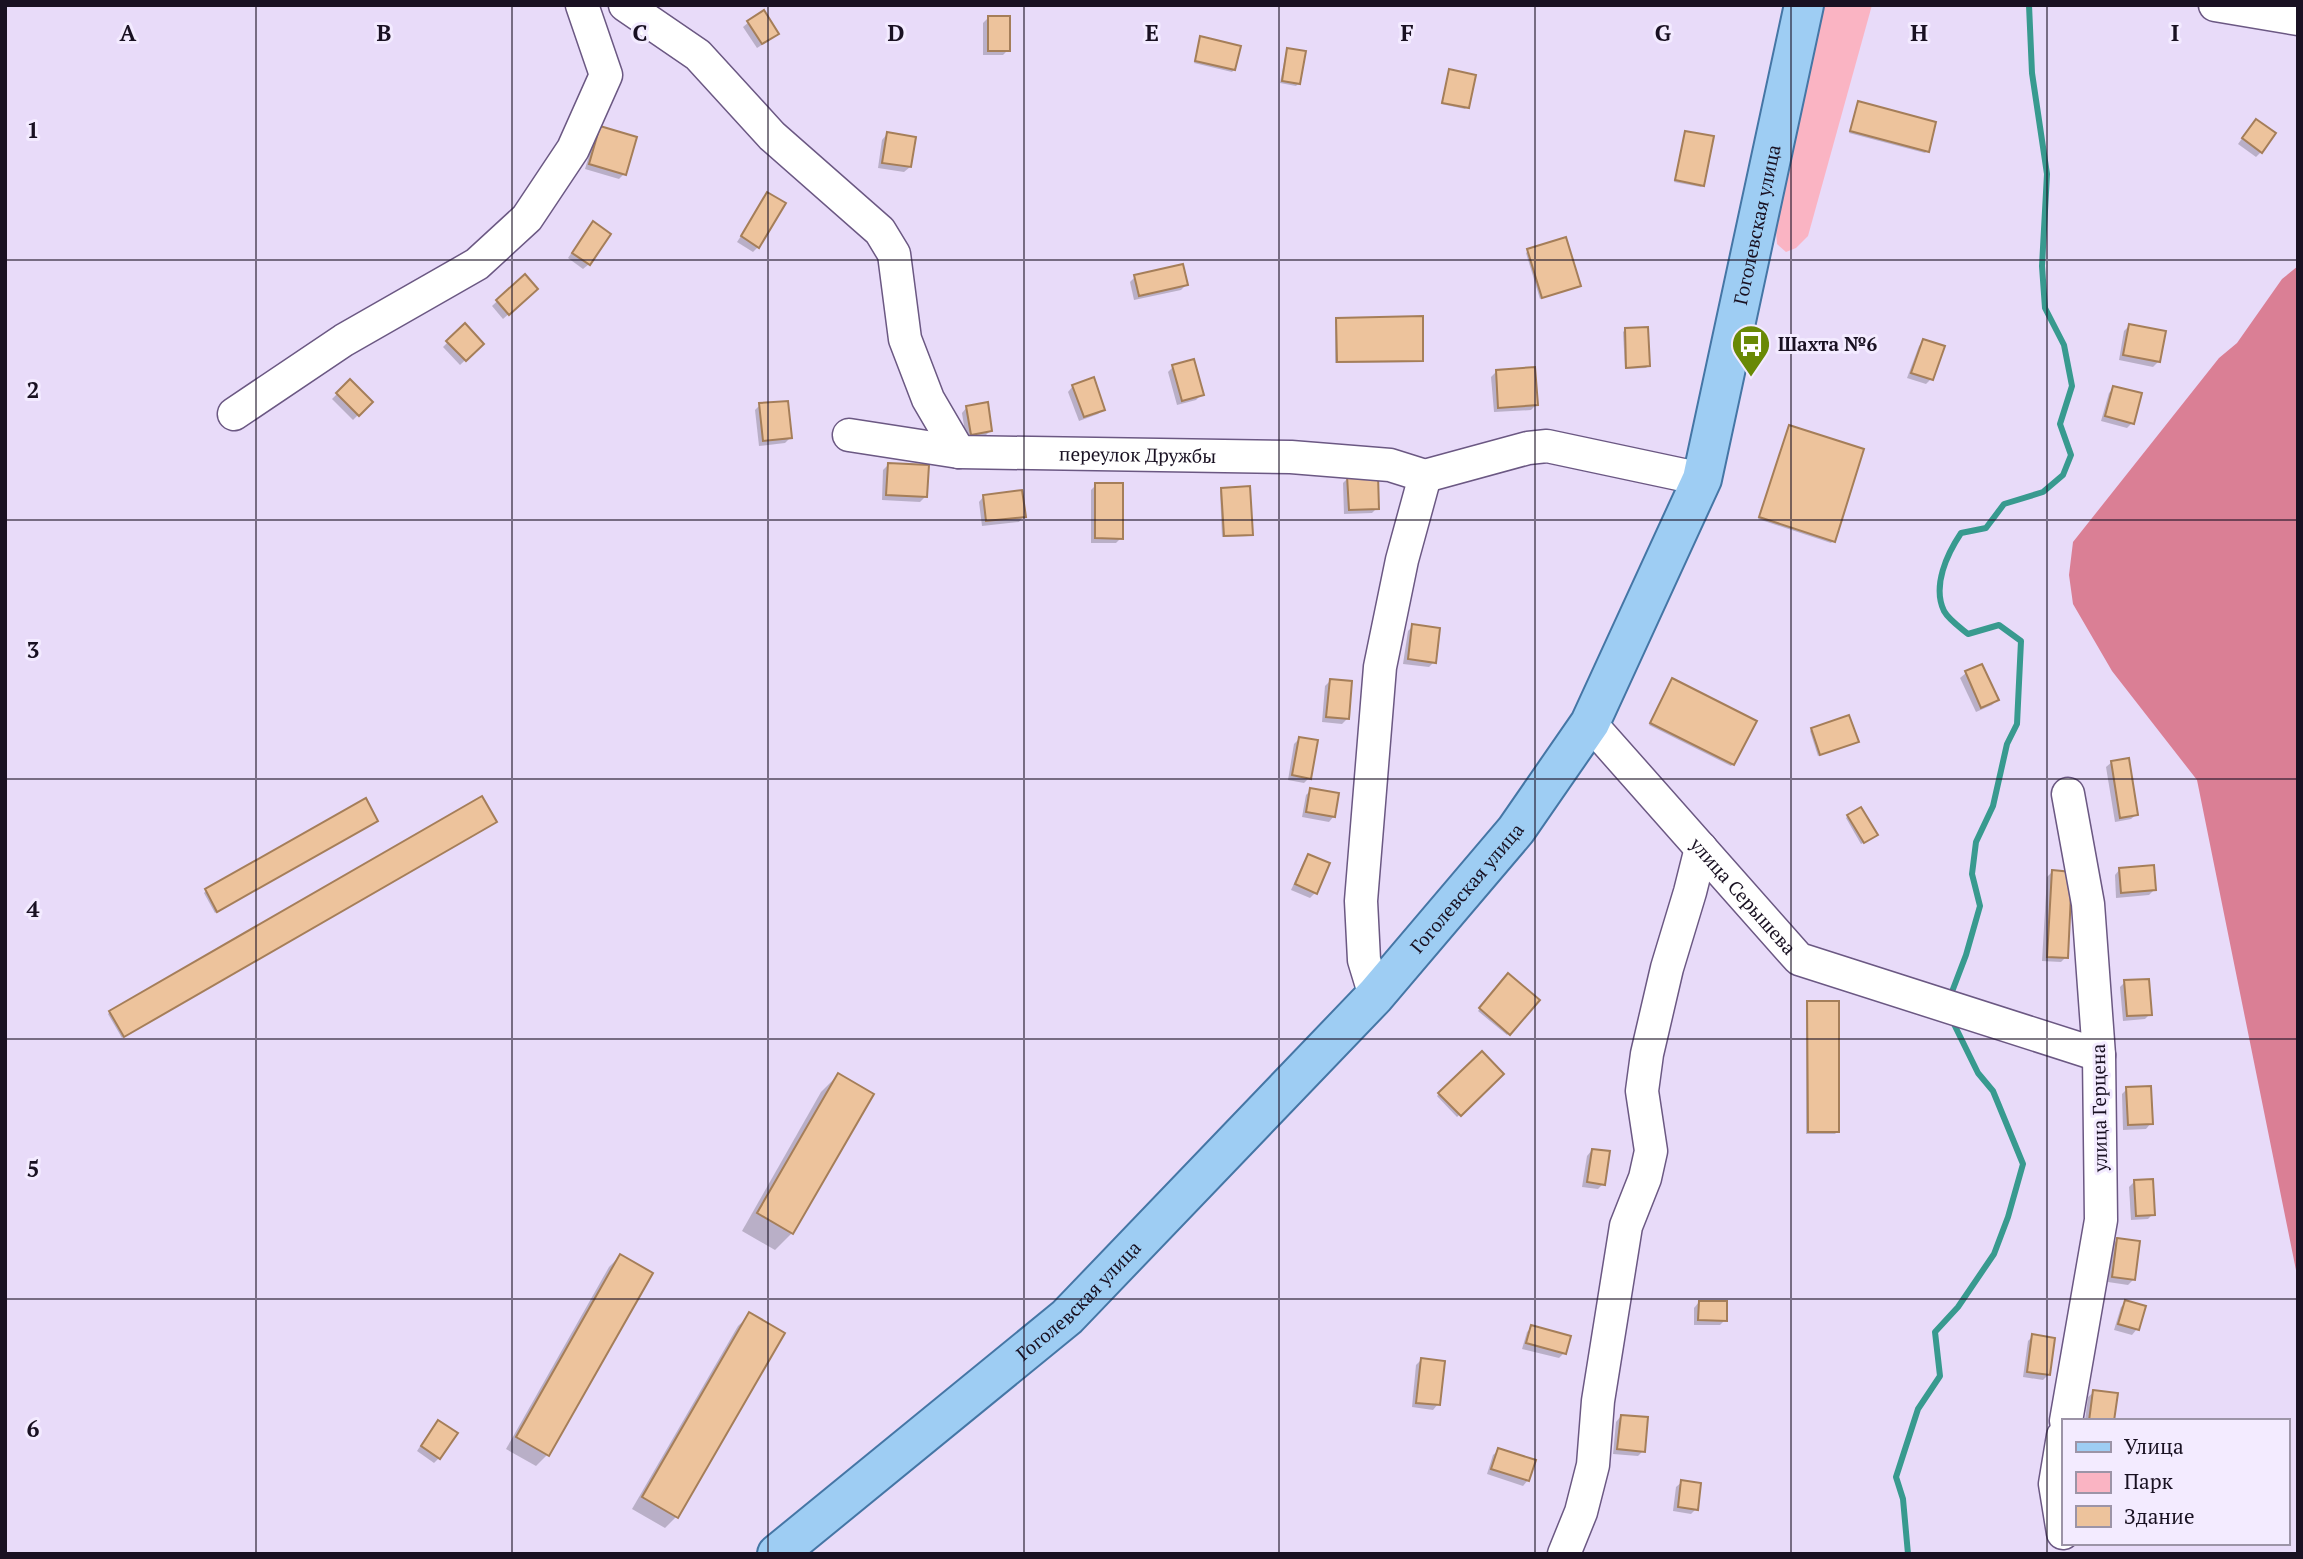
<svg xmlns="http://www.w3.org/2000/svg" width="2303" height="1559" font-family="'PT Serif',serif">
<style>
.green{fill:#fab4c3}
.forest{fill:#da7f95}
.shadow{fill:#0003}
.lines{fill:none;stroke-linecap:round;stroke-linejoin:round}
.stream{stroke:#389a8f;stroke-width:6}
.building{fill:#edc39c;stroke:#a57e59;stroke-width:2}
.minor-casing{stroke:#6b5883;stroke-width:35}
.major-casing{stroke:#4576a5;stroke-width:42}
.minor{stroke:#fff;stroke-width:32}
.major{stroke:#9ecdf3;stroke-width:38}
.grid{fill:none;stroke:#191122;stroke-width:2;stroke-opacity:0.55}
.labels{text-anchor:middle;stroke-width:6;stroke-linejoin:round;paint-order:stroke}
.street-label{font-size:19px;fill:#191122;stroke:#f3ebff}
.poi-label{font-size:19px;font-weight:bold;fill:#191122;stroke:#f3ebff;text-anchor:start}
.grid-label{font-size:23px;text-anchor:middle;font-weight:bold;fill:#191122;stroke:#f3ebff;stroke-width:6;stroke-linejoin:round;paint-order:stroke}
</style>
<rect width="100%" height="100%" fill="#e8dbf9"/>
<path class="green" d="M1818,5h54l-64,231 -12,12 -10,4 -9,-8 -1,-13 9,-78z"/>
<path class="forest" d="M2298,266v1014l-101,-500 -85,-109 -39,-67 -4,-29 4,-33 146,-184 18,-15 45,-64z"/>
<g class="shadow">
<path d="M988,18l20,32 -5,5h-20v-32z"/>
<path d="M749,22l22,17 -14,9 -14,-21z"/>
<path d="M1201,38l33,32 -2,2 -38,-9z"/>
<path d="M1288,50l10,34 -2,2 -16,-3 6,-31z"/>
<path d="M1450,71l17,36 -2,2 -24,-5z"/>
<path d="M1858,103l69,48 -2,2 -76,-20z"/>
<path d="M2251,126l10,26 -5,5 -18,-13z"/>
<path d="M601,128l23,46 -5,5 -34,-10 11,-36z"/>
<path d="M1685,133l18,52 -2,2 -27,-5z"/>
<path d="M887,134l23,33 -6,5 -26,-4 4,-28z"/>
<path d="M768,195l-10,52 -5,5 -16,-10z"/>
<path d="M588,229l1,35 -6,5 -15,-11z"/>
<path d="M1528,251l51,35 -39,13 -14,-46z"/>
<path d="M524,276l12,13 -33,30 -11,-13z"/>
<path d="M1135,277l51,8 -5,5 -47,10 -4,-18z"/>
<path d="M1337,319l85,41 -2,2 -85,1v-42z"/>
<path d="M464,326l18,18 -22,21 -17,-18z"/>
<path d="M2129,326l30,35 -6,6 -34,-7 5,-29z"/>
<path d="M1625,330l23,36 -2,2 -21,1 -2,-37z"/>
<path d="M1924,341l7,38 -5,5 -19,-6 12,-32z"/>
<path d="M1173,367l29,27 -6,6 -19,5 -9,-33z"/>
<path d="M1497,371l39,34 -5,5 -37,2 -3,-35z"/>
<path d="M350,381l21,21 -18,18 -21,-21z"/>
<path d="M1073,386l30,23 -5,5 -19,7 -11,-29z"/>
<path d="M2114,388l18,35 -5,5 -26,-7 8,-28z"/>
<path d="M760,405l30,33 -5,5 -26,3 -4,-36z"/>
<path d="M967,407l23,24 -5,5 -19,3 -4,-26z"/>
<path d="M1789,427l44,114 -2,2 -73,-24z"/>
<path d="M888,465l38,31 -6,6 -38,-2 1,-30z"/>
<path d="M1348,478l29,30 -5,5 -28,1 -1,-31z"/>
<path d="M1096,485l25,53 -5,5h-25v-53z"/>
<path d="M1222,489l29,45 -2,2 -27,1 -2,-46z"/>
<path d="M984,496l40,20 -5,6 -37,4 -3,-24z"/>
<path d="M1413,626l21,36 -5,5 -26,-3 5,-33z"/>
<path d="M1982,666l15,34 -5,5 -16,7 -16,-34 6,-5z"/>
<path d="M1330,681l18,37 -6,6 -20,-2 3,-36z"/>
<path d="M1670,682l63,82 -2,2 -82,-41z"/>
<path d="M1812,729l45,13 -39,14 -8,-25z"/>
<path d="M1299,739l10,39 -5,5 -16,-3 6,-36z"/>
<path d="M2112,762l25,52 -6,5 -16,3 -9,-55z"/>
<path d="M1311,790l23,26 -5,6 -27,-5 4,-22z"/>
<path d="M365,801l9,21 -159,91 -11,-20 2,-2z"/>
<path d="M1848,816l26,21 -13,7 -15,-26z"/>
<path d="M493,824l-371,214 -14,-24 2,-2z"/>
<path d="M1309,856l6,37 -5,5 -19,-8 13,-29z"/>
<path d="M2120,869l34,21 -5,5 -33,3 -1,-23z"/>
<path d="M2052,872l14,85 -5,5 -19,-1 5,-84z"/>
<path d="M1509,975l28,25 -30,35 -29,-24z"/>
<path d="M2125,982l25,32 -5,5 -22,2 -3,-34z"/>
<path d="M1808,1003l29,129 -2,2h-29v-129z"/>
<path d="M1482,1053l20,21 -45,43 -20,-21z"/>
<path d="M838,1075l-46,158 -17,17 -33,-19 79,-139z"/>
<path d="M2127,1089l24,34 -5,6 -23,1 -1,-36z"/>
<path d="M1592,1150l11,34 -5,5 -16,-2 5,-31z"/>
<path d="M2134,1182l19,32 -5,5 -17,1 -2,-33z"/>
<path d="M2117,1240l17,39 -6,6 -20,-3 4,-37z"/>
<path d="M620,1256l31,18 -104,181 -11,11 -30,-17 103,-182z"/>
<path d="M1699,1302l26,18 -5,5h-26v-17z"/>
<path d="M2126,1302l11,27 -5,6 -18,-5 7,-23z"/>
<path d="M750,1315l33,19 -107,183 -11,11 -33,-19 106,-183z"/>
<path d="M1532,1327l32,26 -5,5 -37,-9 5,-17z"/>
<path d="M2033,1336l15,39 -5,5 -20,-3 5,-36z"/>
<path d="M1421,1360l17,44 -5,6 -21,-3 4,-42z"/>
<path d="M2094,1392l18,29h-27l3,-24z"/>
<path d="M1621,1416l22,35 -5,5 -25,-2 3,-32z"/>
<path d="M433,1427l6,31 -5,5 -17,-12z"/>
<path d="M1499,1450l29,30 -5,6 -36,-12 6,-19z"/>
<path d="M1682,1482l14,27 -5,5 -18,-3 3,-24z"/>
</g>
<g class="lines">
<g class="stream">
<path d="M1950,997l16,-42 14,-49 -8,-32 4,-32 17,-36 14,-62 10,-20 4,-83 -22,-16 -31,9c-7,-6 -19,-14 -24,-23 -12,-25 3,-57 17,-78l25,-5 18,-24 39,-12 20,-17 8,-20 -11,-31 12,-38 -8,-41 -19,-37 -3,-42 5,-92 -15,-101 -3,-68"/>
<path d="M1908,1554l-5,-55 -7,-22 22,-68 22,-33 -5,-44 23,-25 36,-53 14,-37 15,-53 -30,-73 -15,-18 -27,-55"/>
</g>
</g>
<g class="building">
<path d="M764,10l15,24 -17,10 -15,-23z"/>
<rect x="988" y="16" width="22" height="35"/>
<path d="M1200,36l41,10 -6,24 -40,-9z"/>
<path d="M1287,48l19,3 -6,33 -18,-3z"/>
<path d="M1449,69l27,6 -7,33 -27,-5z"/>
<path d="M1858,101l78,21 -7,30 -79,-21z"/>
<path d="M2256,119l20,14 -14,20 -20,-15z"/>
<path d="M600,126l37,11 -11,38 -37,-11z"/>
<path d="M1685,131l29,5 -10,50 -29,-6z"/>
<path d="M887,132l29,5 -5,30 -29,-4z"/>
<path d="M767,192l19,11 -27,45 -18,-12z"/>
<path d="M593,221l18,13 -21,31 -18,-12z"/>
<path d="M1566,237l15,49 -39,12 -15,-49z"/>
<path d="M1183,264l5,21 -49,11 -5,-21z"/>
<path d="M525,274l13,15 -29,26 -13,-15z"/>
<path d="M1423,316v45l-86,1 -1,-44z"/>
<path d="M465,323l19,21 -18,17 -20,-20z"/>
<path d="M2129,324l37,7 -6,31 -37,-7z"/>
<path d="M1648,327l2,39 -24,2 -1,-40z"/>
<path d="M1923,339l22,7 -12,34 -22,-7z"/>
<path d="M1194,359l10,36 -22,6 -10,-36z"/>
<path d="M1535,367l3,38 -40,3 -2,-38z"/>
<path d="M1094,377l11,33 -21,7 -12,-32z"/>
<path d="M350,379l23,23 -14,14 -23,-23z"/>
<path d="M2113,386l29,7 -8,31 -29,-8z"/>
<path d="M788,401l4,37 -29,3 -4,-38z"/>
<path d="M988,402l4,29 -21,4 -5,-29z"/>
<path d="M1789,425l75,24 -29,93 -76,-25z"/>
<path d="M888,463l41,2 -2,32 -41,-2z"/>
<path d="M1378,475l1,34 -30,1 -2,-34z"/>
<path d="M1095,483h28v56l-28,-1z"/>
<path d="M1250,486l3,49 -29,1 -3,-48z"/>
<path d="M1022,490l4,27 -40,4 -3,-26z"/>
<path d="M1412,624l28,4 -4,35 -28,-4z"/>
<path d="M1982,664l17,36 -18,8 -16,-37z"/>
<path d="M1672,678l85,43 -23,44 -84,-42z"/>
<path d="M1330,679l22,2 -3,38 -23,-2z"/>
<path d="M1849,715l10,27 -39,13 -9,-27z"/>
<path d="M1299,737l19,3 -7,39 -19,-4z"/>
<path d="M2129,758l9,57 -18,3 -9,-57z"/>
<path d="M1310,788l29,5 -4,24 -29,-5z"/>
<path d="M482,796l15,26 -373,215 -15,-26z"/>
<path d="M366,798l12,23 -161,91 -12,-23z"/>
<path d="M1861,807l17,28 -14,8 -17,-28z"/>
<path d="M1308,854l22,9 -13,31 -22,-10z"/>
<path d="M2154,865l2,25 -35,3 -2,-25z"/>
<path d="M2052,870l20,2 -4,86 -21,-1z"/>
<path d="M1508,973l32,27 -30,35 -31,-27z"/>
<path d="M2149,979l3,36 -25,1 -3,-36z"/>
<path d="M1807,1001h32v131h-31z"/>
<path d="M1482,1051l22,23 -43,42 -23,-23z"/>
<path d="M838,1073l36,21 -81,140 -36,-21z"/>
<path d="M2151,1086l2,38 -25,1 -2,-38z"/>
<path d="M1592,1149l18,2 -5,34 -18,-3z"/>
<path d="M2153,1179l2,36 -19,1 -2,-36z"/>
<path d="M2117,1238l23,3 -5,39 -23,-3z"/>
<path d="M620,1254l33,19 -104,183 -33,-19z"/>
<path d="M2125,1300l21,6 -7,24 -21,-6z"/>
<path d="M1699,1301h28v20l-29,-1z"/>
<path d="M749,1312l36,21 -107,185 -36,-21z"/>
<path d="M1531,1325l40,11 -5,18 -40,-11z"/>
<path d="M2032,1334l23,4 -5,37 -23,-3z"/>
<path d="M1421,1358l24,3 -5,44 -24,-2z"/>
<path d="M2093,1390l25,3 -4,28h-25z"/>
<path d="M1621,1415l27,2 -3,35 -28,-3z"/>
<path d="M438,1420l20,13 -18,26 -19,-13z"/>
<path d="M1498,1448l38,12 -7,21 -38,-12z"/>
<path d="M1681,1480l20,3 -3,27 -20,-3z"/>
</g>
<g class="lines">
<g class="minor-casing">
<g id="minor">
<path d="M625,5l73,50 74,81 108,95 14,23 11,85 23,60 31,53"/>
<path d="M2215,5l83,14"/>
<path d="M234,414l110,-74 133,-76 50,-46 46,-69 33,-74 -24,-70"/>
<path id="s1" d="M849,435l110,17 332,5 99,8 35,11 103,-28 19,-2 155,33"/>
<path id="s2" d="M1590,723l209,236 300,96"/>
<path d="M1375,996l-11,-36 -3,-59 19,-234 22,-107 23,-84"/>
<path d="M2066,1421l35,-201 -2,-165 -11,-151 -20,-110"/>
<path d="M2063,1436l-8,48 8,49"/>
<path d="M1564,1554l17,-42 12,-47 5,-64 28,-175 19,-48 6,-27 -9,-60 5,-37 20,-86 23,-76 11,-44"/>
</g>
</g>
<g class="major-casing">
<g id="major">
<path id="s3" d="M777,1554l290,-237 308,-321 141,-166 74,-107 112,-244 102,-474"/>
</g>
</g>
<use href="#minor" class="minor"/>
<use href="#major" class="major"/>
</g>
<path class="grid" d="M256,5v1549M512,5v1549M768,5v1549M1024,5v1549M1279,5v1549M1535,5v1549M1791,5v1549M2047,5v1549M5,260h2293M5,520h2293M5,779h2293M5,1039h2293M5,1299h2293"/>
<defs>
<g id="bus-pin" transform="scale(2.0125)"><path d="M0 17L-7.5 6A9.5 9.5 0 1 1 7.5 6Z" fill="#698905" stroke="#f3ebff"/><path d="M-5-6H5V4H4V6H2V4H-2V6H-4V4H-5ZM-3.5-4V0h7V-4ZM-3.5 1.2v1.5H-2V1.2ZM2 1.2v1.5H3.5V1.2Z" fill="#fff"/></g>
</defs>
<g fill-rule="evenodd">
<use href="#bus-pin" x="1751" y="344"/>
</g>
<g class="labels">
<g class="street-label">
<text dy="7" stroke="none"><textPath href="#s3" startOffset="1696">Гоголевская улица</textPath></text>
<text dy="7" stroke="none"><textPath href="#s1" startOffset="290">переулок Дружбы</textPath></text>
<text dy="7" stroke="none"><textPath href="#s3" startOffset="961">Гоголевская улица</textPath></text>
<text dy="7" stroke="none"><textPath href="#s2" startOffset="231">улица Серышева</textPath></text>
<text transform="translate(2099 1108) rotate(-91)" y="7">улица Герцена</text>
<text dy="7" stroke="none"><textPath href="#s3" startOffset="394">Гоголевская улица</textPath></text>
</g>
<g class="poi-label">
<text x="1778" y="351">Шахта №6</text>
</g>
</g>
<g class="grid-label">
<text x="128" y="41">A</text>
<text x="384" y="41">B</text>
<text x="640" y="41">C</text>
<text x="896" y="41">D</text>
<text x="1152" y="41">E</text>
<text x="1407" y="41">F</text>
<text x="1663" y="41">G</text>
<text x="1919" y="41">H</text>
<text x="2175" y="41">I</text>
<text x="33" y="138">1</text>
<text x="33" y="398">2</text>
<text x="33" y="658">3</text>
<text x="33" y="917">4</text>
<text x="33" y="1177">5</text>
<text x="33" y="1437">6</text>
</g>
<rect width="2303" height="1559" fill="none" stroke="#191122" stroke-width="14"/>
<rect x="2062" y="1419" width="228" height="126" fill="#f3ebff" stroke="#9c94a7" stroke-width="2"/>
<rect x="2076" y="1442" width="35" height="10" fill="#9ecdf3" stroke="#9c94a7" stroke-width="2"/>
<text x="2124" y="1454" font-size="21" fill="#191122">Улица</text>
<rect x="2076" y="1472" width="35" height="21" fill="#fab4c3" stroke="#9c94a7" stroke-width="2"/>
<text x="2124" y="1489" font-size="21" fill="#191122">Парк</text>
<rect x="2076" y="1506" width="35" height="21" fill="#edc39c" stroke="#9c94a7" stroke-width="2"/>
<text x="2124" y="1524" font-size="21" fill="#191122">Здание</text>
</svg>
